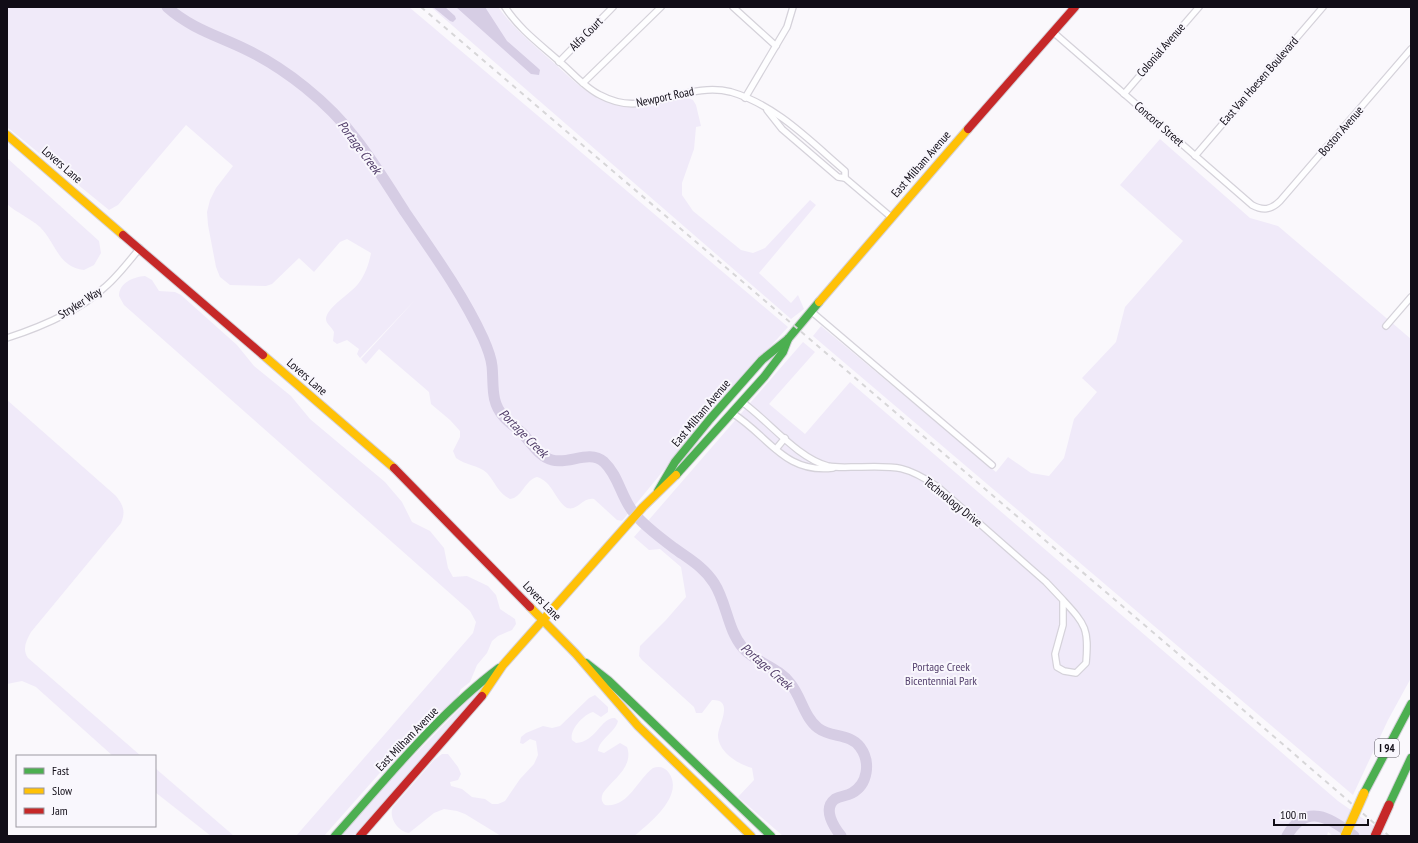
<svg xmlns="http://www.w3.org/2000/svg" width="1418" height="843" font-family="'PT Sans Narrow',sans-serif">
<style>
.green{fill:#f0eaf9}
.water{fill:#d6cde4}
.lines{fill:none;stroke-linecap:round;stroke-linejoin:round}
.river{stroke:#d6cde4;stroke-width:11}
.street-casing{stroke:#d5d2da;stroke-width:8}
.fast-casing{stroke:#d5d2da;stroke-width:10}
.slow-casing{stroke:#d5d2da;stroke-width:10}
.jam-casing{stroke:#d5d2da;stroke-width:10}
.street{stroke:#fefeff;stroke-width:5.5}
.fast{stroke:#4caf50;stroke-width:8}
.slow{stroke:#ffc107;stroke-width:8}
.jam{stroke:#c62828;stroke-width:8}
.rail{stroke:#d7d6d8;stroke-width:2;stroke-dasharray:5 5;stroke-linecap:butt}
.slow-bridge-casing{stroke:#d7d6d9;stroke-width:11;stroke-linecap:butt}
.jam-bridge-casing{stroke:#d7d6d9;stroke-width:11;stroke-linecap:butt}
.slow-bridge{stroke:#ffc107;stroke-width:9}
.jam-bridge{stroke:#c62828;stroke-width:9}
.labels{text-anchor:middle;stroke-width:4;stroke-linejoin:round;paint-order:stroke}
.shield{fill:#f9f7fd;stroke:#57535c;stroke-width:1}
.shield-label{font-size:11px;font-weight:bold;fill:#110d17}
.street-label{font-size:12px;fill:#110d17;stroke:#f9f7fd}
.park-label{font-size:12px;fill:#56426f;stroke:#f9f7fd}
.water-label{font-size:13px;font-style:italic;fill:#4f3b67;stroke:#f9f7fd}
</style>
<rect width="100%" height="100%" fill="#faf8fc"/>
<g class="green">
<path d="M7,7h402l379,320 -74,82 -92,112 -5,-1 -23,-21c-12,-2 -15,12 -27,9 -13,-9 -14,-26 -30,-31 -12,3 -15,21 -27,22 -12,-6 -15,-17 -23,-26 -9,-8 -22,-8 -31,-15l-3,-7 7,-14v-6l-10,-11 -19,-16 -2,-12 -50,-43 -13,15 -5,-5 54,-59 -55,58 -3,-4 2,-5 -12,-9 -10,4 -4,-3 1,-9c-2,-5 -8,-8 -8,-13 0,-11 25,-26 32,-35 7,-9 11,-20 13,-31l-24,-14 -7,3 -26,30 -15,-14 -27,26 -6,2 -36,-1 -10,-8 -4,-10 -8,-42 -1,-13 3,-12 6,-12 17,-22 -47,-41 -68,80 -9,5 -102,-83z"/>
<path d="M431,7h67c16,22 37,39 56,56 13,12 26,25 41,33 13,7 29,11 44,11 17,0 39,-14 54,-7l3,5 5,21 -5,1 -2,22 -12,34v12l11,16 48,39 12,3 12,-5 45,-48 6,5 -57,68 32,30 7,-8 6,14 -13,10z"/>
<path d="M1160,139l90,79 28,8 133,113v339l-23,42 -35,75 -540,-459 8,-10 175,146 12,-15 23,16 18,3 15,-18 10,-39 23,-27 -15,-14 34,-36 9,-35 58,-66 -63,-56z"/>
<path d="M7,158l92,83 2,12 -7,12 -10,5c-26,-3 -28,-27 -44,-43 -10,-9 -23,-14 -33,-23z"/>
<path d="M145,276l7,4 7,11 16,1 6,3 56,50 17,21 37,30 19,23 75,63 17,20 10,20 18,9 14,17 4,20 5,9 14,-1 21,10 8,9 4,14 15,10 1,5 -4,6 -14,6 -6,5 -5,12 -10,12 -7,17 -9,7 -4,9 -9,10 -16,6 -108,122h-28l177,-203 3,-11 -6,-11 -346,-306 -5,-9c0,-13 14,-19 26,-20z"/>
<path d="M803,342l12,10 -46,52 36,30 45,-52 488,419 50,35h-55l-5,-4 -1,4h-544l-45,-39 16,-17 -2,-12c-14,-4 -34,-16 -34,-33 0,-9 17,-36 -6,-35l-10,13h-6l-2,-6 -52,-47 -3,-4 1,-10 26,-26 20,-23 -5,-30 -21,-18 -11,1 -15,-13z"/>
<path d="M7,400l109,96c7,9 10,15 5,27l-90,109c-5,9 -9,17 -3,26l113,98h-28l-77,-69 -14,-6 -15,3z"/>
<path d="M479,689l2,2 -126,145h-14l47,-54z"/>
<path d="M595,695l13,12v5l-7,5 -8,-5c-9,2 -24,18 -21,28l4,3c20,-1 25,-26 39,-25l3,3c-3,12 -19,18 -20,30l6,2 16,-10 7,4c7,20 -14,32 -24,46 -2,5 -2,8 2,12 23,3 32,-25 48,-37 6,-2 12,-1 16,5 15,22 -17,48 -31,60l-4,3h-133l-36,-22 -8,-3 -13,-2 -10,4 -25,20c-11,-1 -21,-16 -16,-26l41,-47 8,-6h6l10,13 3,7 -3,6 -8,2 1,4 11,3 10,8 13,2 7,5h6l7,-3 15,-22 14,-15 4,-9 -2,-14 -6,-2 -7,5 -3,-1 1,-6 5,-4 17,-7 9,2 8,-2 29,-28z"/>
<path d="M155,768l79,68h-23l-56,-44z"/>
</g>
<g class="water">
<path d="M433,7h12l10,9 1,3 -3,3 -3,-1z"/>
<path d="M456,7h29l22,34 31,27 2,2 -1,5 -8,-1z"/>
</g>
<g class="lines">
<g class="river">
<path d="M167,7c23,21 51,29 78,42 40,19 84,54 110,89 18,23 34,49 50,74 28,41 57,81 78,126 4,9 8,18 9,28 2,18 -2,36 12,51 5,6 12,10 18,16 9,9 17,24 30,27 17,5 37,-11 52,2 15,14 17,36 30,51 9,12 28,26 40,35 15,11 30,19 40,35 13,20 13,46 29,65 13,15 35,19 47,35 11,13 14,34 28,45 13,10 32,5 42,19 11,15 8,37 -8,46 -5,3 -12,3 -17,6 -13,10 -1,28 6,37"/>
<path d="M1287,836c19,-34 44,-18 67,0"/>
</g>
<g class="street-casing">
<g id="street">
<path d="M505,7c14,22 36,38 55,55 13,11 25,26 40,33 13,7 27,10 41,8 31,-3 58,-19 90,-11 45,13 79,49 114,79v7"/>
<path d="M733,7l43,39"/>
<path d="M1053,32l199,173c11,6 19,5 28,-4l131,-152"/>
<path d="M559,62l54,-55"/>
<path d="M583,83l78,-76"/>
<path d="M1124,94l75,-87"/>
<path d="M745,98l42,-71 6,-20"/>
<path d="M767,110l15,19 56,48 7,1 46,39"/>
<path d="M1195,156l128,-149"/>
<path d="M812,312l180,153"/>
<path d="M1386,326l25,-29"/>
<path d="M7,338c34,-11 71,-26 98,-51 13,-11 24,-26 35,-39"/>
<path d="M742,402c26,18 55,56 86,64 9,2 21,1 30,1 38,-1 48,-2 80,20l108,95 17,18v25l-8,29 2,13 7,4 12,2 10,-10c3,-34 0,-38 -23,-63"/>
<path d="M732,413c37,23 52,61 101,55"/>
<path d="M776,449l9,-11"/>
</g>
</g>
<g class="fast-casing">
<g id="fast">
<path d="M676,475l88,-98 19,-25 5,-13"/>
<path d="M658,491l17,-29 35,-43 52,-59 26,-21 31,-37"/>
<path d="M586,663l23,18 162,155"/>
<path d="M1364,793l47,-89"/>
<path d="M1389,805l22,-47"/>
<path d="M335,836c51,-57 103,-122 164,-168"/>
</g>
</g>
<g class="slow-casing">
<g id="slow">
<path d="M7,135l116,100"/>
<path d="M819,302l149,-173"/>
<path d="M263,355l131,113"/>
<path d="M530,607l46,47 62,72 113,110"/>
<path d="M482,696l21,-31 140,-158 33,-32"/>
</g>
</g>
<g class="jam-casing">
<g id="jam">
<path d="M968,129l107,-122"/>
<path d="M123,235l140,120"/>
<path d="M394,468l136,139"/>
<path d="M360,836l122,-140"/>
</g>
</g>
<use href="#street" class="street"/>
<use href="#fast" class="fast"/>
<use href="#slow" class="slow"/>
<use href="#jam" class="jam"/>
<path class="rail" d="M421,7l769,657 199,172"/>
<g class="slow-bridge-casing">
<path id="slow-bridge" d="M1345,836l19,-43"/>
</g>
<g class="jam-bridge-casing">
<path id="jam-bridge" d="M1375,836l14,-31"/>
</g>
<use href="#slow-bridge" class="slow-bridge"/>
<use href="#jam-bridge" class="jam-bridge"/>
</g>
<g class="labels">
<rect class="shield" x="1375" y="739" width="24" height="18" rx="3"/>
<g class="shield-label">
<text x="1387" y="752">I 94</text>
</g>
<g class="street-label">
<text transform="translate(586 34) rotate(-45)" y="4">Alfa Court</text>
<text transform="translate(1161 50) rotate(-49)" y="4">Colonial Avenue</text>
<text transform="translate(1259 81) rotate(-49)" y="4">East Van Hoesen Boulevard</text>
<text transform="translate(665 97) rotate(-12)" y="4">Newport Road</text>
<text transform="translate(1159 124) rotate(41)" y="4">Concord Street</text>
<text transform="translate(1341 131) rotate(-49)" y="4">Boston Avenue</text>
<text transform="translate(921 164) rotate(-49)" y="4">East Milham Avenue</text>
<text transform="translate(62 165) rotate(41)" y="4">Lovers Lane</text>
<text transform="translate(80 303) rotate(-32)" y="4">Stryker Way</text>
<text transform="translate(307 377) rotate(41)" y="4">Lovers Lane</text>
<text transform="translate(701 413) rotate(-50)" y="4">East Milham Avenue</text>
<text transform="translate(953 502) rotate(39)" y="4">Technology Drive</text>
<text transform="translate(542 601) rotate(46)" y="4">Lovers Lane</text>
<text transform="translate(407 739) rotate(-46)" y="4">East Milham Avenue</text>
</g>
<g class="park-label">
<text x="941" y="671">Portage Creek<tspan x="941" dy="14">Bicentennial Park</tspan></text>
</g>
<g class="water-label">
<text transform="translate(360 147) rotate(53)" y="5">Portage Creek</text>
<text transform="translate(524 433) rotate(45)" y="5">Portage Creek</text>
<text transform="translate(767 666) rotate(41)" y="5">Portage Creek</text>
</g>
</g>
<rect width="1418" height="843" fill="none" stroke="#110d17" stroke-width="16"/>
<rect x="16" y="755" width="140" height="72" fill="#f9f7fd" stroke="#9c99a1"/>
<rect x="24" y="768" width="20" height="6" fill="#4caf50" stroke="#9c99a1"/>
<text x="52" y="775" font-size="12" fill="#110d17">Fast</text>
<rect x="24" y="788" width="20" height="6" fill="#ffc107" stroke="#9c99a1"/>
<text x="52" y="795" font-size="12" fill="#110d17">Slow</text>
<rect x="24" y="808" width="20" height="6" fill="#c62828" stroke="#9c99a1"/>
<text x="52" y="815" font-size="12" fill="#110d17">Jam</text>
<path d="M1274 819v6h94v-6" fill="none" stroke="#110d17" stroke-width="2"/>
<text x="1280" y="819" font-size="12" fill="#110d17" stroke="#f9f7fd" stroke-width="3" paint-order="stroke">100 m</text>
</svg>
